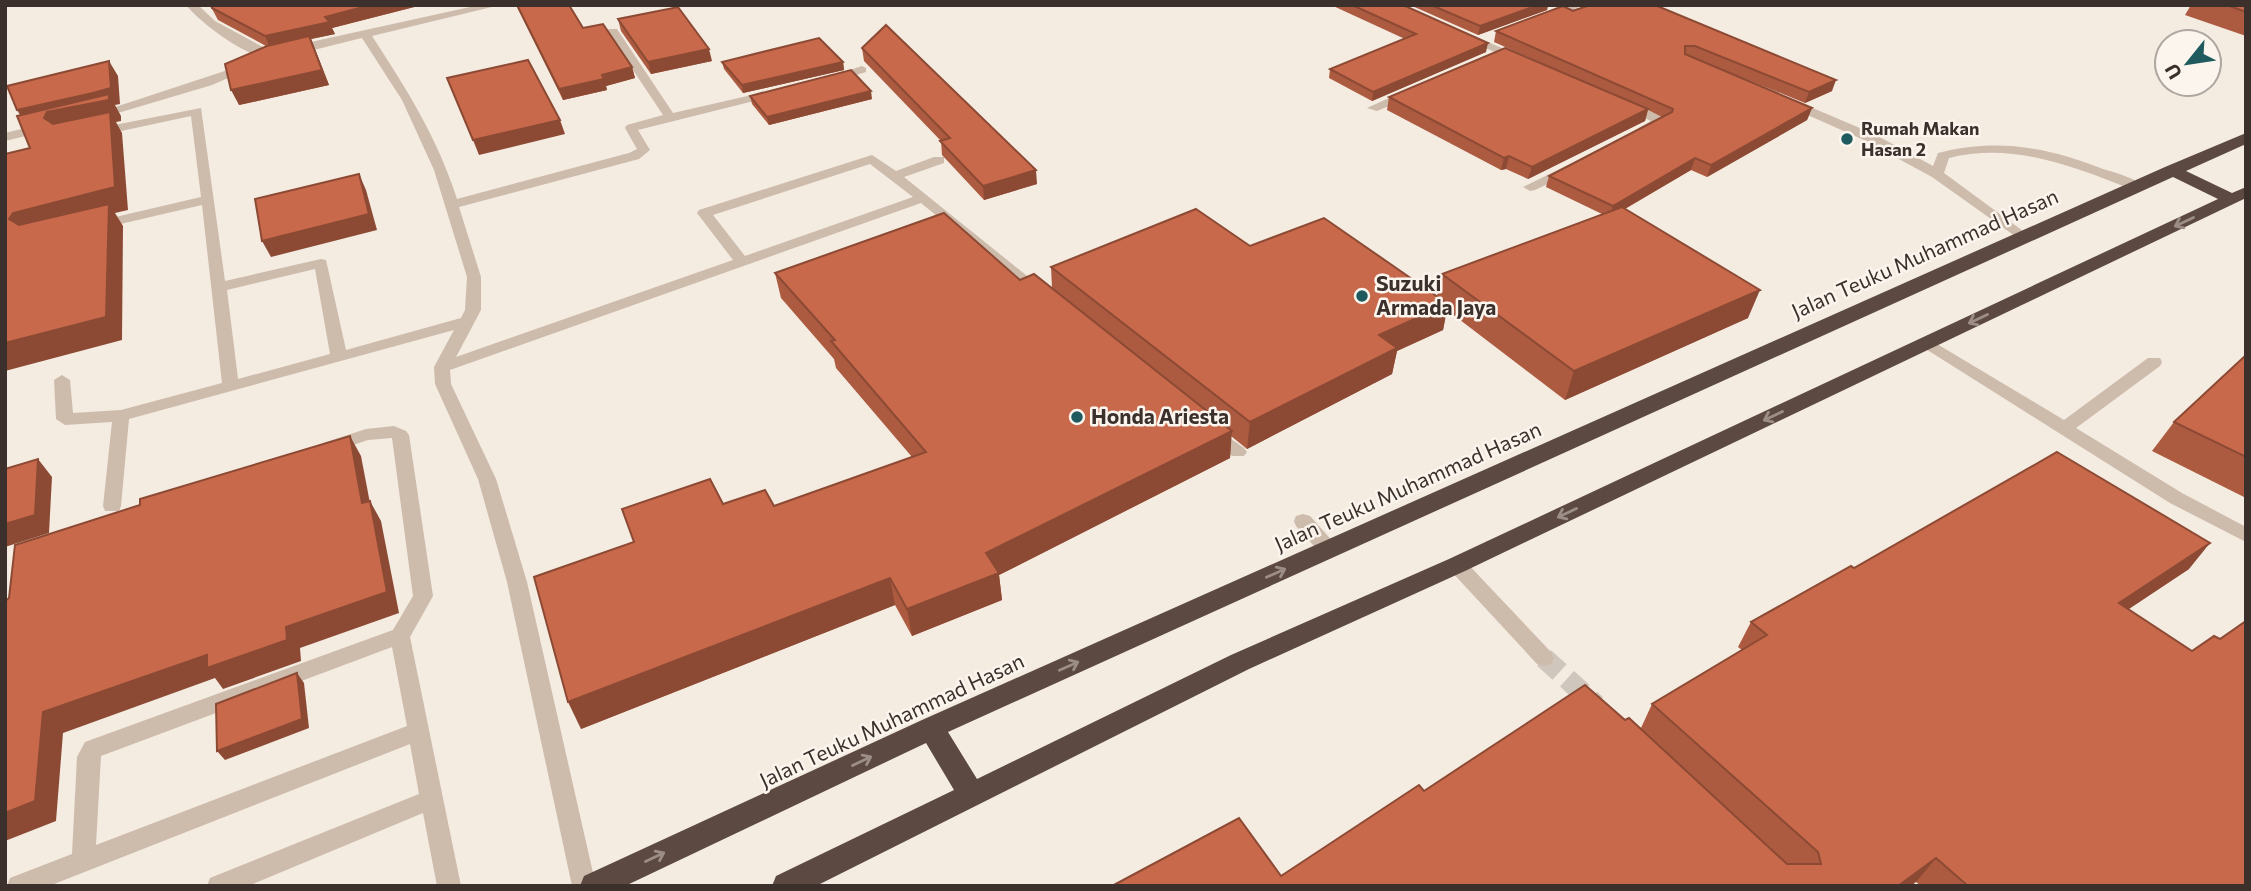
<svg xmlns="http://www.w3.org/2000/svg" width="2251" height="891" font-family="Commissioner,sans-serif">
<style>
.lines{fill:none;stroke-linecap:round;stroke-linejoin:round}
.minor-tunnel{stroke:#cfc6bd;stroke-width:21;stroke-dasharray:21 10;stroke-linecap:butt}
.minor{fill:#cdbbac;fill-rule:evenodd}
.highway{fill:#5c4a42;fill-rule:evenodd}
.wall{fill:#ac5a40}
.shaded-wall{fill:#8c4a34}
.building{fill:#c8694b;stroke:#8c4a34;stroke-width:2}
.oneway{stroke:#9c8e87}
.poi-dot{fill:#1f5a5e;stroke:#fbf5ee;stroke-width:2.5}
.labels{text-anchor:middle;stroke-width:5;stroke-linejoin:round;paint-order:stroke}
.far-poi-label{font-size:18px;font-weight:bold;fill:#3b302b;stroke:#fbf5ee;text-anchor:start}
.street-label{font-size:21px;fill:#3b302b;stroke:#fbf5ee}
.poi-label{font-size:21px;font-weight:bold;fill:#3b302b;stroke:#fbf5ee;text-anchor:start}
</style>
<rect width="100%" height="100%" fill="#f4ebe1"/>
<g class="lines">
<path class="minor-tunnel" d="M1544,658l52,47"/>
<g class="minor">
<path d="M186,5h12l17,16 55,30 209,-46h21l-128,31c34,52 66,103 85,163l172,-46 8,-4 -12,-21 2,-3 36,-10 -56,-84 2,-2h8l56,84 105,-24v6l-140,35 12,20 -11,9 -180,48 22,70v33l-25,47 277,-97 -36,-47 2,-3 173,-55 24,16 38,-14h10v6l-40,14 143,115 -8,5 -5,-2 -113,-92 -471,167 1,14 45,95 31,103 69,304h-24l-65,-304 -29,-103 -43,-95 -1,-17 20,-37 -325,89 -8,87 -2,5h-14l-2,-5 9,-84 -47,3 -9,-6 -2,-39 8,-5 8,5 3,33 48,-3 101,-27 -20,-178 -103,24 -7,-4 2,-3 107,-25 -10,-81 -93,20 -6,-4 2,-3 107,-21 24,173 96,-22 5,1 20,90 115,-32 4,-8 2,-33 -33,-107 -32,-70 -40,-62c-18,4 -82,22 -95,20 -25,-4 -65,-34 -81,-53zM870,164l43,33 -168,59 -32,-41zM315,269l15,85 -92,25 -11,-89z"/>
<path d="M1568,5h16l-32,13 -9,-2z"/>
<path d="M1468,34l56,23 2,2 -10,2 -52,-22 -2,-2z"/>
<path d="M243,65l10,2 -41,18 -111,33h-8l-2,-3z"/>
<path d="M862,66l4,2v4l-34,10 -6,-4z"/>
<path d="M1409,89l6,4 -2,3 -36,15 -10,-3z"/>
<path d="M1789,98l85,36 59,32 5,-13c60,-15 108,-6 165,16 13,4 30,8 40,17l-7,4 -5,-1c-59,-23 -118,-47 -182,-31l-5,15 83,61 2,3 -7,4 -90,-64 -68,-37 -79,-35 -2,-3z"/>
<path d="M1626,100l39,18 2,3 -20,13h-8v-6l12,-7 -29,-14v-6z"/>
<path d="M46,123l6,4 -2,3 -45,11v-8z"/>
<path d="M1568,165l7,4 -2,3 -38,18 -5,1 -7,-4z"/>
<path d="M1927,338l137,82 84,-62h12l2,4 -2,4 -84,62 106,65 64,34v15l-76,-39 -249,-157 -2,-3 2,-3z"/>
<path d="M394,426l12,5 3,4 24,161 -23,41 51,249h-24l-14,-73 -175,73h-41l3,-8 209,-84 -9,-50 -361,142h-42l3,-8 62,-24 5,-97 8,-15 308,-112 20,-34 -21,-158 -24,2 -39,13 -9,-6 3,-4 43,-14zM392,647l15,79 -311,119 5,-89z"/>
<path d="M1214,427l30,21 3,4 -3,4h-12l-24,-19 -3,-4z"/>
<path d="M1303,514l7,2 26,29 3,5 -3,5h-14l-26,-29 -2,-5 2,-5z"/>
<path d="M1457,558l7,2 87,92 3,6 -3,6 -7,2 -7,-2 -87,-94 -3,-5 3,-5z"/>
</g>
<path class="highway" d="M2246,133v11l-60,27 46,22 14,-6v11l-781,373 -216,98 -433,217h-44l4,-10 178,-86 -28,-47 -301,143h-45l4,-10 338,-156 1243,-553zM2173,177l45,22 -769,360 -218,96 -254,124 -29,-47z"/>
</g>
<g class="wall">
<path d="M210,5h212l-90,23 3,6 -24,5 18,46 -90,20 27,-59 -48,-26z"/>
<path d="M516,5h53l14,23 49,39 3,11 -29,8 1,4 -44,10z"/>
<path d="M1331,5h72l83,47 -114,49 -43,-23 1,-9 75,-30z"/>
<path d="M1410,5h138l-1,5 -69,25z"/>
<path d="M1590,5l242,86 -27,12 -114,-46 121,51 -5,12 -100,57 -16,-7 -66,39 123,109 -183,82 -118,-90 -4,20 -46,21 -5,23 -145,75 -16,-13 -1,22 -231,117 3,25 -90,36 -17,-31 -314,124 53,-187 89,-38 51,2 138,-49 -76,-89 -2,-9 -53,-61 -6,-25 245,7 32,8 -1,-21 199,-21 187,50 5,-22 160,-60 -56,-27 3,-11 113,-59 -14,-7 -3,11 -117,58 -22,-10 -5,1 -114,-60 2,-13 159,-31 -54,-24 2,-11z"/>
<path d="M2191,5h55v31l-61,-21z"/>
<path d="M618,19l94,42 -61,13 -30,-43z"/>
<path d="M862,48l175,136 -53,16 -42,-45 -1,-14 -77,-80z"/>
<path d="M722,62h121l1,8 -101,23 -19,-24z"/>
<path d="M750,96l122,3 -103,26 -17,-21z"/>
<path d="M2246,355v143l-94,-47 22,-29z"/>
<path d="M1854,568l335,1 -61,40 116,277h-323l-5,-4 -635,-6 143,-85 201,-71 16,8 11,-24 90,-54 -4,-3 13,-25z"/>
</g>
<g class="shaded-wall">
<path d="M371,5h51l-90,23 3,6 -24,5 18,46 -90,20 -8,-15 39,-42 -5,-12 60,-19z"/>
<path d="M1538,5h10l-1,5 -69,25 2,-9z"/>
<path d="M1488,43l-2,9 -114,49 1,-9z"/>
<path d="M709,49l3,12 -61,13 -3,-12z"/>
<path d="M109,61l9,15 2,28 -5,1 6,11v5l-5,1 6,11 6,77 -13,3 8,13 -1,114 -117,31v-28l23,-108 -19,-16 51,-86 -33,-7 -10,-16z"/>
<path d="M843,62l1,8 -101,23 -1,-8z"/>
<path d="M632,67l3,11 -29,8 1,4 -44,10 -4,-11z"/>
<path d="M1836,80l-4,11 -27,12 4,-11z"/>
<path d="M871,91l1,8 -103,26 -2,-8z"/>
<path d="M1812,108l-5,12 -100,57 4,-12z"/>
<path d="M1648,109l-3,12 -117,58 4,-12z"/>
<path d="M560,120l5,14 -86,21 -6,-15z"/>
<path d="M1509,156l-3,13 -5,1 3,-12z"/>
<path d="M1695,158l-4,12 -82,48 4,-12z"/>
<path d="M1036,170l1,14 -53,16 -1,-14z"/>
<path d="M359,174l7,16 11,40 -106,27 -9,-16z"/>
<path d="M1760,290l-12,28 -183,82 9,-29z"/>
<path d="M1448,304l-5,26 -46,21 -5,23 -145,75 3,-27 129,-87z"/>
<path d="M1232,431l-2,27 -231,117 3,25 -90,36 -5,-27 79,-56z"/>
<path d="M350,436l11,20 13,68 -12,-21z"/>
<path d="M38,459l14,18 -3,56 -44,14v-23z"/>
<path d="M370,501l11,20 18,92 -99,35 1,13 -78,28 -8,-11 -152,55 -7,88 -51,20v-28l38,-101 243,-85z"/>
<path d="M2210,543l-21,26 -90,60 20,-26z"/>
<path d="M890,578l5,27 -314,124 -13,-27z"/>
<path d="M297,673l7,10 5,45 -84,32 -8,-9z"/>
<path d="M1936,858l-20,24 -5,4h-13z"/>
</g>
<g class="building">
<path d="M211,5h160l-46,12 5,5 -65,14 -53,-28z"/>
<path d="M517,5h52l14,23 20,-4 29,43 -30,8 2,4 -45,10z"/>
<path d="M1352,5h51l85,38 -115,49 -43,-23 86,-35z"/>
<path d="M1431,5h107l-58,21z"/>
<path d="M1590,5h65l181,75 -27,12 -114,-46h-10v8l127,54 -101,57 -16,-7 -82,48 -64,-30 123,-64 1,-3 -177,-78 67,-25 10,5z"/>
<path d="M2227,5h19v7z"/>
<path d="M678,7l31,42 -61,13 -30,-43z"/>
<path d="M886,25l150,145 -53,16 -43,-45 10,-3 -88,-90z"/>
<path d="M309,36l13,34 -91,20 -6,-26 42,-18z"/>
<path d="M819,38l24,24 -101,23 -20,-23z"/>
<path d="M1505,48l143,61 -116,58 -23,-11 -5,2 -115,-61z"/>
<path d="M528,60l32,60 -87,20 -26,-62z"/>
<path d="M109,61l2,27 -18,5 -76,17 -10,-24z"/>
<path d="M851,70l20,21 -104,26 -17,-21z"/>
<path d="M109,94v6l-62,12 -3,6 9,6 57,-12 5,75 -102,26 -4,6 10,6 90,-21 -3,113 -101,26v-189l25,-6 -13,-32z"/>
<path d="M359,174l10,40 -107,27 -7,-42z"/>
<path d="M1622,207l138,83 -186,81 -132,-97z"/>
<path d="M1196,209l54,37 74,-28 124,86 -69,31 18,13 -147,74 -199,-155z"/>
<path d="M944,213l76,67 14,-6 198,157 -246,122 13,20 -92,36 -17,-31 -322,124 -34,-125 100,-35 -12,-33 88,-30 13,25 42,-14 9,16 152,-54 -95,-111 4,-1 -60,-67z"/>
<path d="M2246,355v102l-72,-35z"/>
<path d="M350,436l12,67 8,-2 17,91 -101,35 1,13 -80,28v-13l-164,57 -8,89 -30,12v-212l4,-3 6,-53 125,-40v-6z"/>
<path d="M2057,452l153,91 -91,60 73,48 22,-15 6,3 26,-18v264l-2,1h-276l-32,-28 -38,28h-786l127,-68 42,58 138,-91 5,6 161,-106 40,35 4,-2 158,146h34l-3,-12 -166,-148 115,-69 -16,-13 100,-56 3,2z"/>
<path d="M38,459l-3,56 -30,9v-55z"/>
<path d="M297,673l5,46 -85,32 -1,-47z"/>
</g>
<defs><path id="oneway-shaft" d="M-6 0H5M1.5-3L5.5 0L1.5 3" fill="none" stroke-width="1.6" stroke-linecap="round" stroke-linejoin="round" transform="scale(1.75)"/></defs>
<g class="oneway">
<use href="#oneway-shaft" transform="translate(2184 222) rotate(155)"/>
<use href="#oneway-shaft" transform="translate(1978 319) rotate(155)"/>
<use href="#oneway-shaft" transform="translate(1773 416) rotate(155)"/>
<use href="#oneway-shaft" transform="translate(1567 513) rotate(155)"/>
<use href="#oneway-shaft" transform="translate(1276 573) rotate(-24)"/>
<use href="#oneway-shaft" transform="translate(1069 666) rotate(-24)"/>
<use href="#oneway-shaft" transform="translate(862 761) rotate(-25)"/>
<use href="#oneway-shaft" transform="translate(655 857) rotate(-25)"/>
</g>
<g class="poi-dot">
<circle cx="1847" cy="139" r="7"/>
<circle cx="1362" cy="296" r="7"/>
<circle cx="1077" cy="417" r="7"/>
</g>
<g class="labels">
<g class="far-poi-label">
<text x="1861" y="135">Rumah Makan<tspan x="1861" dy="21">Hasan 2</tspan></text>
</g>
<g class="street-label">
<text transform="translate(1925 254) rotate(-24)" y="7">Jalan Teuku Muhammad Hasan</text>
<text transform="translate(1408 487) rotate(-24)" y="7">Jalan Teuku Muhammad Hasan</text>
<text transform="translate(892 721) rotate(-25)" y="7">Jalan Teuku Muhammad Hasan</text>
</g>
<g class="poi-label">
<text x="1376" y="291">Suzuki<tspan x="1376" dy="24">Armada Jaya</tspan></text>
<text x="1091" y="424">Honda Ariesta</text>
</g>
</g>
<rect width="2251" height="891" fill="none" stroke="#3b302b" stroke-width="14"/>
<g transform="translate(2188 63) rotate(240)"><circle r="33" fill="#fbf5ee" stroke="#aea6a0" stroke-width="2"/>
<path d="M0-5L12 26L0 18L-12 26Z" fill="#1f5a5e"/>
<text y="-10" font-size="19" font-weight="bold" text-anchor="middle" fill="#3b302b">U</text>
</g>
</svg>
